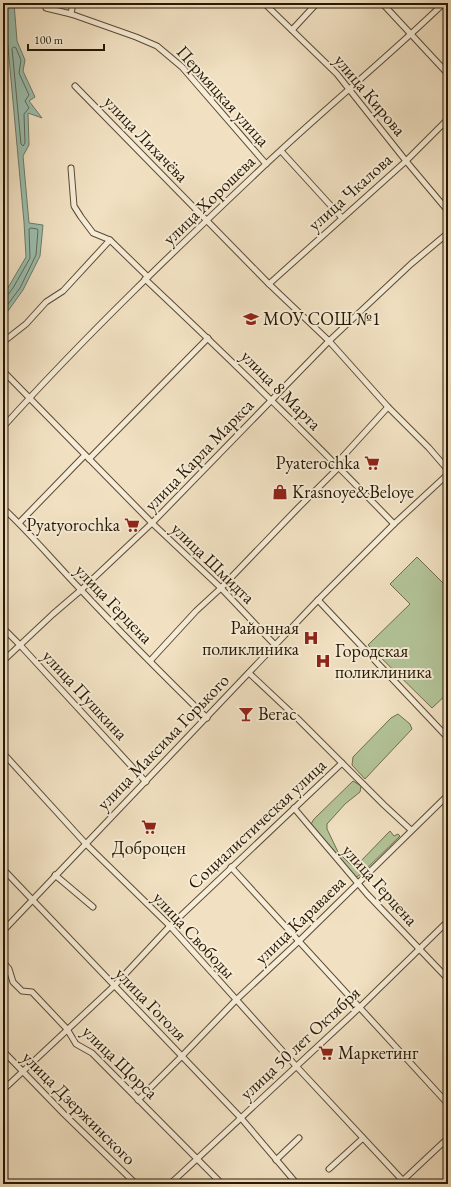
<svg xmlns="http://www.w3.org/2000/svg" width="451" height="1187" font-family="'EB Garamond',serif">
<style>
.green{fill:#b3c498;stroke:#6d6e4e}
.water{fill:#9bbeae;stroke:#6d7c6a}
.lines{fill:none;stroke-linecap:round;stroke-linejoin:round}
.shore{stroke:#616b58;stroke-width:1}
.minor-casing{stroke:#5a4a33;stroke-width:7}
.minor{stroke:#f6ecd7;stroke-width:5}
.labels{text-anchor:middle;stroke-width:4;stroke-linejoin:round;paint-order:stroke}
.street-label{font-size:18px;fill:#271803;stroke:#f6ecd7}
.poi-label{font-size:18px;fill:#271803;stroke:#f6ecd7;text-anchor:start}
</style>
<rect width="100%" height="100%" fill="#f1e1c2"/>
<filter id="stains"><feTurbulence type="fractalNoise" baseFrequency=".005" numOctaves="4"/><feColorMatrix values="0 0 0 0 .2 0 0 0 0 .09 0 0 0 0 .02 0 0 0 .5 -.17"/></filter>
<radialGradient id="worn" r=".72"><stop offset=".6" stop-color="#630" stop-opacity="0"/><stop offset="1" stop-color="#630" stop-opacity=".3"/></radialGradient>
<g class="green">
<path d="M417,557l31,31v105l-16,15 -64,-63 42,-41 -20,-20z"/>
<path d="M398,714l12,10 2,5 -47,50 -13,-14 1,-8 38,-39z"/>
<path d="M353,781l8,5 -1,6 -15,12 -18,20v5l11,23 13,13 4,2 35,-36 4,5 4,-2 2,2 -39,38 -6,4 -43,-50 -1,-4 3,-5z"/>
</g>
<path class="water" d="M4,3h10l3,38 8,19 -2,11 12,26 -6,4 13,17 -14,-5 1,32 -6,11 6,67 14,2 -3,31 -17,34 -20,28v-23l6,-9 17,-29 -2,-35z"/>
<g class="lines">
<g class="shore">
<path d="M14,47l2,1 5,12 -2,13 10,22 -4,6 4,7 -5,6 1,29 -2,3 -2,-2 -8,-85 -1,-10z"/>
<path d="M3,297l4,-1 6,-8 17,-30 -1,-29 2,-1 6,1 1,1 -2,25 -16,33 -17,23"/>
</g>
<g class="minor-casing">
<g id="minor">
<path d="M264,3l73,71 69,87 42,50"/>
<path d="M382,3l66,71"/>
<path d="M46,8l25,6 65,23 21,9 25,21 84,97"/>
<path d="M71,14l2,-11"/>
<path d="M292,30l25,-27"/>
<path d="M75,86l194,198 60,57 59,66 41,41 19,22"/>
<path d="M281,151l61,67"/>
<path d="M71,168l3,38 7,11 12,16 17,7 38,37"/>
<path d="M145,279c85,80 168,161 249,245"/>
<path d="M269,284l137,-123 42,-42"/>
<path d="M3,342l23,-18 20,-22 17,-11 47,-51"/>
<path d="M448,346l-1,1 1,1"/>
<path d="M3,371l149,152 69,65 54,57"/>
<path d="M3,427c83,-92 173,-178 263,-263 58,-55 120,-105 178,-161"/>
<path d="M89,459l119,-121"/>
<path d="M336,464l52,-57"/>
<path d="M3,508c28,26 52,55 78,82 41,44 83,86 126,128"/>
<path d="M19,523l66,-68"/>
<path d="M318,600l130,138"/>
<path d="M3,628l17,17 126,137"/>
<path d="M3,661l50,-47 28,-24 71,-67 177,-182 82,-77 37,-31"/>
<path d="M150,661l46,-50 25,-23 75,-78 43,-43"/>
<path d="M249,673l49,46 86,86 27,25"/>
<path d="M3,753l83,91 84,82 126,140 110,118"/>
<path d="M294,808l73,86 81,85"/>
<path d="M231,867l217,237"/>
<path d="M3,869l238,249 56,66"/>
<path d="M55,875l38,32"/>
<path d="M3,931l315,-331 76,-76 54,-50"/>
<path d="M3,962l6,7 4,13 9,9 10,1 35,37 9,15 16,9 130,131"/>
<path d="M3,1051l61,63 72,70"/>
<path d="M3,1090l111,-104 56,-60 172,-163"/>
<path d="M138,1100l44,-44 54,-56 63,-59 149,-146"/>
<path d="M276,1160l23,-22"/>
<path d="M329,1169l34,-31"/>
<path d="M170,1184l189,-176 89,-87"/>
<path d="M399,1184l49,-46"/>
</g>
</g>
<use href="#minor" class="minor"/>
</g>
<defs>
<g id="school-bare" transform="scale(1.2)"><path d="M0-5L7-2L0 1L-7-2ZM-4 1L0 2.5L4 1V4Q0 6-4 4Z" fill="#8f2418" stroke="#f6ecd7" stroke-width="2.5" paint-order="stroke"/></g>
<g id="supermarket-bare" transform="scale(1.2)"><path d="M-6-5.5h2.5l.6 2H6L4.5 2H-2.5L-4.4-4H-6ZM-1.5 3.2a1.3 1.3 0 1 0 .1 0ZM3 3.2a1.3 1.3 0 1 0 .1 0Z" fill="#8f2418" stroke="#f6ecd7" stroke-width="2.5" paint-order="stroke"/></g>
<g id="shop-bare" transform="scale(1.2)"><path d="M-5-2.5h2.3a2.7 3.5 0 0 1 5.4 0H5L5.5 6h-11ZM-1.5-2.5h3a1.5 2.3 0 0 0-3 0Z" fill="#8f2418" stroke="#f6ecd7" stroke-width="2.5" paint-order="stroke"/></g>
<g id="hospital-bare" transform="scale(1.2)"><path d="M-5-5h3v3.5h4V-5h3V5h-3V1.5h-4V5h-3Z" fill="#8f2418" stroke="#f6ecd7" stroke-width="2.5" paint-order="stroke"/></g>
<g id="bar-bare" transform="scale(1.2)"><path d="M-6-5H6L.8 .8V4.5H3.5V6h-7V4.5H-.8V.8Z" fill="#8f2418" stroke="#f6ecd7" stroke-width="2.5" paint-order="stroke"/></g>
</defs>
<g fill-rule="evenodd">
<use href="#school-bare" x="251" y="319"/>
<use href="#supermarket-bare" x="372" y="463"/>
<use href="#shop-bare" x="280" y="492"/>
<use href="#supermarket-bare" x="132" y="525"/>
<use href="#hospital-bare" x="311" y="638"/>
<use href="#hospital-bare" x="323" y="661"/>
<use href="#bar-bare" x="246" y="714"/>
<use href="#supermarket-bare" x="149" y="827"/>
<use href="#supermarket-bare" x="326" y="1053"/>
</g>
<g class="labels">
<g class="street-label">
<text transform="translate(370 95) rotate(50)" y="6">улица Кирова</text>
<text transform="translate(223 96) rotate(48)" y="6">Пермяцкая улица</text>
<text transform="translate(146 139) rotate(46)" y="6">улица Лихачёва</text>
<text transform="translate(350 192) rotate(-42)" y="6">улица Чкалова</text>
<text transform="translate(209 200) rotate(-44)" y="6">улица Хорошева</text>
<text transform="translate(281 390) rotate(45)" y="6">улица 8 Марта</text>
<text transform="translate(199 455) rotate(-46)" y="6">улица Карла Маркса</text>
<text transform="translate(213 563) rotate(44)" y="6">улица Шмидта</text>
<text transform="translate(114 604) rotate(46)" y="6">улица Герцена</text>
<text transform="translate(85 695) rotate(47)" y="6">улица Пушкина</text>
<text transform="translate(163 742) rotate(-46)" y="6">улица Максима Горького</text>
<text transform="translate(257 824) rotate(-43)" y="6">Социалистическая улица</text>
<text transform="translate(380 885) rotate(48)" y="6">улица Герцена</text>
<text transform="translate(300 920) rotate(-44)" y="6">улица Караваева</text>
<text transform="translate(194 935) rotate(47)" y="6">улица Свободы</text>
<text transform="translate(151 1004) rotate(46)" y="6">улица Гоголя</text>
<text transform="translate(300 1043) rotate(-43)" y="6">улица 50 лет Октября</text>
<text transform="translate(120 1062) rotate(44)" y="6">улица Щорса</text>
<text transform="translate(79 1108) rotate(45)" y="6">улица Дзержинского</text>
</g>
<g class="poi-label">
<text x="263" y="325">МОУ СОШ №1</text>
<text x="360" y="469" text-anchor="end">Pyaterochka</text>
<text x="292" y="498">Krasnoye&amp;Beloye</text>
<text x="120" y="531" text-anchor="end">Pyatyorochka</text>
<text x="299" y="634" text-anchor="end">Районная<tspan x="299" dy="21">поликлиника</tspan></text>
<text x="335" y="657">Городская<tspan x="335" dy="21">поликлиника</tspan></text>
<text x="258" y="720">Вегас</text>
<text x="149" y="854" text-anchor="middle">Доброцен</text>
<text x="338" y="1059">Маркетинг</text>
</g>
</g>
<rect width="451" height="1187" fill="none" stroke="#f1e1c2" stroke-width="16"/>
<rect x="4" y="4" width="443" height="1179" fill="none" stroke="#271803" stroke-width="2"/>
<rect x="8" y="8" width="435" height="1171" fill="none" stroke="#271803"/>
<path d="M28 44v6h76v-6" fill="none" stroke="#271803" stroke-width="2"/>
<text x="34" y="44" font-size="12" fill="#271803" stroke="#f6ecd7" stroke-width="3" paint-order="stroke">100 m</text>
<rect width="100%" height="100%" filter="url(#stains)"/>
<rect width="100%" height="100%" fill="url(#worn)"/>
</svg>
